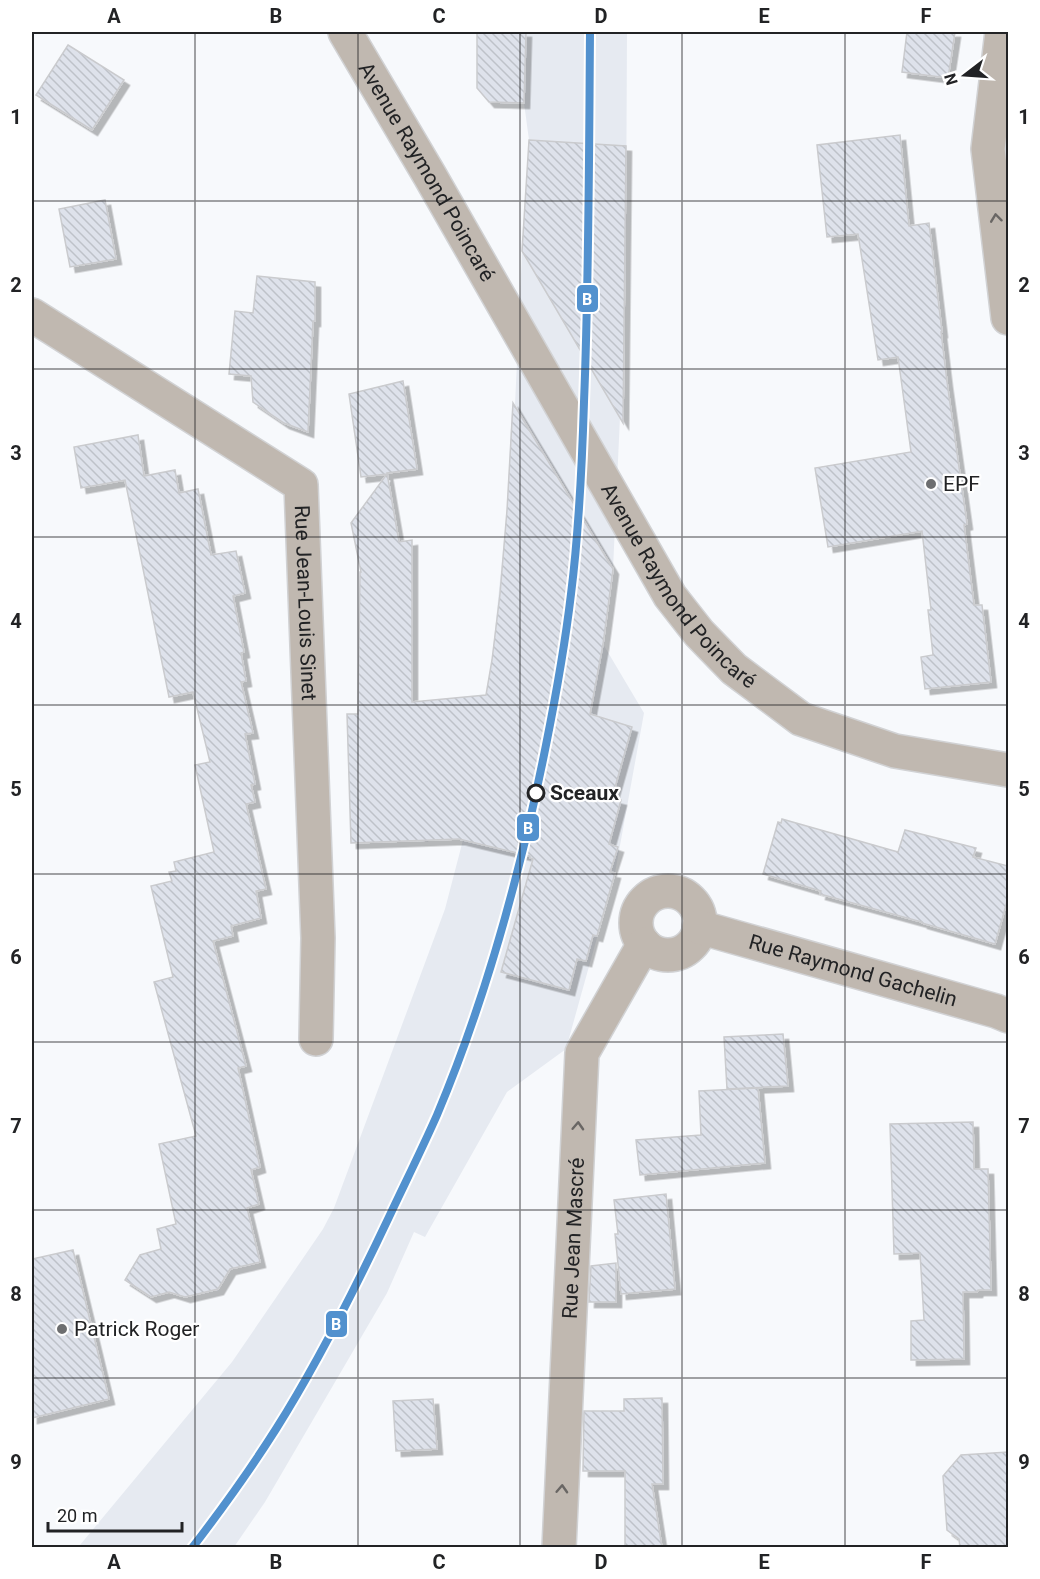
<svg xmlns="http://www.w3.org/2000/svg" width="1040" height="1579" font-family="Roboto,sans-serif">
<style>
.built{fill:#e6eaf1}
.building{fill:url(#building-back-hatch);stroke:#cacbce;stroke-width:1.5;filter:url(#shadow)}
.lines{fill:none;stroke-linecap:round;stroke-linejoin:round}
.minor-casing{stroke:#d1d2d4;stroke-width:36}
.minor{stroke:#c0b8b0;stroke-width:33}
.rail-1-casing{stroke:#fff;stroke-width:12}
.rail-1{stroke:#5291ce;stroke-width:8}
.oneway{stroke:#696664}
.grid{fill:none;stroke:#222325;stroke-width:1.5;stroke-opacity:0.55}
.poi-dot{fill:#6d6e70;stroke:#fff;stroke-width:2}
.stop-dot{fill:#fff;stroke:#222325;stroke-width:3}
.labels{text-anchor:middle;stroke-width:4.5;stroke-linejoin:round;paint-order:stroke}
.street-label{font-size:21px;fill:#222325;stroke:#fff}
.poi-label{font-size:21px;fill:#222325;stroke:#fff;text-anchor:start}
.stop-label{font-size:21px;font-weight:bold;fill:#222325;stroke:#fff;text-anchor:start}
.line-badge{stroke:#fff;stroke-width:2}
.badge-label{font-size:16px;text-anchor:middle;font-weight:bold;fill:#fff}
.neatline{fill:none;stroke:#222325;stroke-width:2}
.grid-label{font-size:20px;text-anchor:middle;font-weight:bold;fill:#222325}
</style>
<defs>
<pattern id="building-back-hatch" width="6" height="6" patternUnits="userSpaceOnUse" patternTransform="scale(1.5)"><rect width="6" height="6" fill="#dee2eb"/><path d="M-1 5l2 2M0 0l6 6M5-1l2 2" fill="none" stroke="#bec2c9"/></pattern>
<filter id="shadow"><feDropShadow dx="5.5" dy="5.5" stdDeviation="0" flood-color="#0004"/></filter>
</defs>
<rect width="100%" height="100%" fill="#f7f9fc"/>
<path class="built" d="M526,32h101l-1,204 -3,179 -3,2 -7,152 -10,75 41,69 -29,160 -49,176 -59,43 -82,145 -11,-5 -27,61 -122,209 -31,45 -161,1 7,-3 152,-183 91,-133 11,-21 111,-299 18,-69 -31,-9 -4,11 -12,-3 57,-58 19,-121 15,-150 5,-103 3,-2 7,-152 7,-113 -5,-37z"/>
<g class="building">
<path d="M477,32h49l-2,71 -35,-1 -12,-14z"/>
<path d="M907,32h48l-7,46 -46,-6z"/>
<path d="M68,45l56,35 -32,50 -56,-35z"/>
<path d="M900,135l9,91 20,-3 13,109h-1l6,50 20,142 -3,1 10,80h8l9,77 -66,7 -4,-32 12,-2 -5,-45h3l-9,-79 -94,16 -13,-79 96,-16 -13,-95 -20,3 -20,-126 -31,3 -10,-92z"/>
<path d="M529,140l97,6 -3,277 -101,-172z"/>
<path d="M105,200l11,59 -46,8 -11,-58z"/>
<path d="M257,276l58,6v39h-2l-5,111 -24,-9 -31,-21 -2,-26 -22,-2 6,-63 18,2z"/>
<path d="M403,381l14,88 -30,4 12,69 13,-2v162l74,-7 6,-35 8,-66 7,-84 6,-107 100,166 -10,75 -13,70 42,13 -20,71 9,2 -12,44 9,3 -8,25 5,1 -18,63 -4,-1 -7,26 -9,-2 -8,31 -68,-18 32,-113 -3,-1v-2l-71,-17 -108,4 -4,-129h11l2,-142h1l-10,-49 36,-49 -26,3 -12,-83z"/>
<path d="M138,435l6,41 31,-6 4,23 19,-4 13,66 25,-4 9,42 -12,3 11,56 -3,1 5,28 -5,1 12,51 -8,1 10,50 -4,1 4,17 -9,2 20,85 -10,2 5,27 -30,8 2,10 -20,5 33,125 -8,2 22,99 -9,3 8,34 -12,4 13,54 -30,7 -12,20 -33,8 -16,-5 -18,5 -26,-17 15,-25 21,-6 -4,-20 19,-5 -17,-80 37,-8 -42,-154 19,-5 -22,-91 21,-5 -3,-9 7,-1 -2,-9 40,-10 -19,-87 15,-3 -17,-70 -24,5 -44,-217 -44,8 -7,-41z"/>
<path d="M782,819l116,33 7,-22 71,18 -3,9 35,9v32l-13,46 -73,-21v-1l-102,-28 1,-3 -58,-17 15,-52 3,1z"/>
<path d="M783,1034l5,52 -61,3 -3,-52z"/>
<path d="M758,1088l7,75 -125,12 -4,-35 65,-5 -2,-44z"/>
<path d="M973,1122l1,47h14l3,121h-13l-1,2h-14l1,67 -53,1v-39l13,-1 -4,-67 -26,1 -4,-130z"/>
<path d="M666,1194l9,95 -54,5 -6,-60h3l-4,-34z"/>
<path d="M73,1250l36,149 -77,19v-159z"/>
<path d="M616,1263v39h-27l2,-36z"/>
<path d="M662,1398l1,86h-11l10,64h-37v-77h-42l1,-60h40v-12z"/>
<path d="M433,1399l4,50 -41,2 -3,-50z"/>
<path d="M1008,1452v94l-48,2 -1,-9 -12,-9 -4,-54 18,-21z"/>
</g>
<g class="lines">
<g class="minor-casing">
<g id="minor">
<path id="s1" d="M345,32l85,144 240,420 29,37 35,36 67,50 94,32 113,19"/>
<path d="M1002,32l-14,117 20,169"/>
<path id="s2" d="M32,315l269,170 17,453 -2,101"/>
<circle cx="668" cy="923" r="32"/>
<path id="s3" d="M699,927l297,84 12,5"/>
<path id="s4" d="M559,1548l23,-495 62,-109"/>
</g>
</g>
<use href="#minor" class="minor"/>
<g class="rail-1-casing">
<path id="rail-1" d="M192,1548c30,-39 58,-78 84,-119 43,-68 79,-140 113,-212 16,-34 33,-68 48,-102 50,-119 84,-244 109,-370 10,-50 19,-100 25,-151 8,-63 11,-128 13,-192 5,-123 5,-247 6,-370"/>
</g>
<use href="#rail-1" class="rail-1"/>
</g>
<defs><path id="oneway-chevron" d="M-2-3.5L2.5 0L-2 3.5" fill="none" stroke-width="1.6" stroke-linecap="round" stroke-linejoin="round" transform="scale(1.5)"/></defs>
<g class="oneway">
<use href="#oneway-chevron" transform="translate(996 218) rotate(-97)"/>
<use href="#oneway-chevron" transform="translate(578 1126) rotate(-87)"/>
<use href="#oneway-chevron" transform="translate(562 1489) rotate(-87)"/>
</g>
<path class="grid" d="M195,32v1516M358,32v1516M520,32v1516M682,32v1516M845,32v1516M32,201h976M32,369h976M32,537h976M32,705h976M32,874h976M32,1042h976M32,1210h976M32,1378h976"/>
<g class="poi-dot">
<circle cx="931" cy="484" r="6"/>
<circle cx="62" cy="1329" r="6"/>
</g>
<circle class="stop-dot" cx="536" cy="793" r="8"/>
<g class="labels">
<g class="street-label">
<text dy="7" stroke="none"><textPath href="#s1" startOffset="162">Avenue Raymond Poincaré</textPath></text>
<text dy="7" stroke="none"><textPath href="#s1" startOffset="648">Avenue Raymond Poincaré</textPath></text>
<text dy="7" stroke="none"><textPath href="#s2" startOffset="436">Rue Jean-Louis Sinet</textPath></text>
<text dy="7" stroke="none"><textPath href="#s3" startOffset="160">Rue Raymond Gachelin</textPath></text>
<text dy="7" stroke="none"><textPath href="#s4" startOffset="310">Rue Jean Mascré</textPath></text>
</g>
<g class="poi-label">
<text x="943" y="491">EPF</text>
<text x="74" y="1336">Patrick Roger</text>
</g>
<g class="stop-label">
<text x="550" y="800">Sceaux</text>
</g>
</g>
<g class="line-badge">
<rect x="576" y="284" width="23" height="29" rx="6" fill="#5291ce"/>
<rect x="516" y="813" width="24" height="29" rx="6" fill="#5291ce"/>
<rect x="325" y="1310" width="23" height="28" rx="6" fill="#5291ce"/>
</g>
<g class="badge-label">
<text x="587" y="305">B</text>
<text x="528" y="834">B</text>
<text x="336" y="1330">B</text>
</g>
<rect width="1040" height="1579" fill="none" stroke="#ffffff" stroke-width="66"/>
<g transform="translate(965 75) rotate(253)" stroke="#ffffff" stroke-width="4.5" paint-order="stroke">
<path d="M0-4.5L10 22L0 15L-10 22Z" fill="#222325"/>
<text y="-9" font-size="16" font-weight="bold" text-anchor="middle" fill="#222325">N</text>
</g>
<path d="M48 1522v9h134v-9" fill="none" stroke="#222325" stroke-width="3"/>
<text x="57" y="1522" font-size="18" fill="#222325" stroke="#ffffff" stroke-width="4.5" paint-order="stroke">20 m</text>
<rect x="33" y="33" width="974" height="1513" class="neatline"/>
<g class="grid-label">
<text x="114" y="23">A</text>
<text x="276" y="23">B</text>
<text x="439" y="23">C</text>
<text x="601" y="23">D</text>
<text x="764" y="23">E</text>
<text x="926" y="23">F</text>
<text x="16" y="124">1</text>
<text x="1024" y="124">1</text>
<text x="16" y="292">2</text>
<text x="1024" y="292">2</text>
<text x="16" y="460">3</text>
<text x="1024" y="460">3</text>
<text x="16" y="628">4</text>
<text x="1024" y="628">4</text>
<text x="16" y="796">5</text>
<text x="1024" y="796">5</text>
<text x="16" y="964">6</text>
<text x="1024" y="964">6</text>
<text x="16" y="1133">7</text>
<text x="1024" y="1133">7</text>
<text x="16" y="1301">8</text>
<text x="1024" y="1301">8</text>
<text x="16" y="1469">9</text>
<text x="1024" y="1469">9</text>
<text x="114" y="1569">A</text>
<text x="276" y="1569">B</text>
<text x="439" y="1569">C</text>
<text x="601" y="1569">D</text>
<text x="764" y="1569">E</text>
<text x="926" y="1569">F</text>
</g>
</svg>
